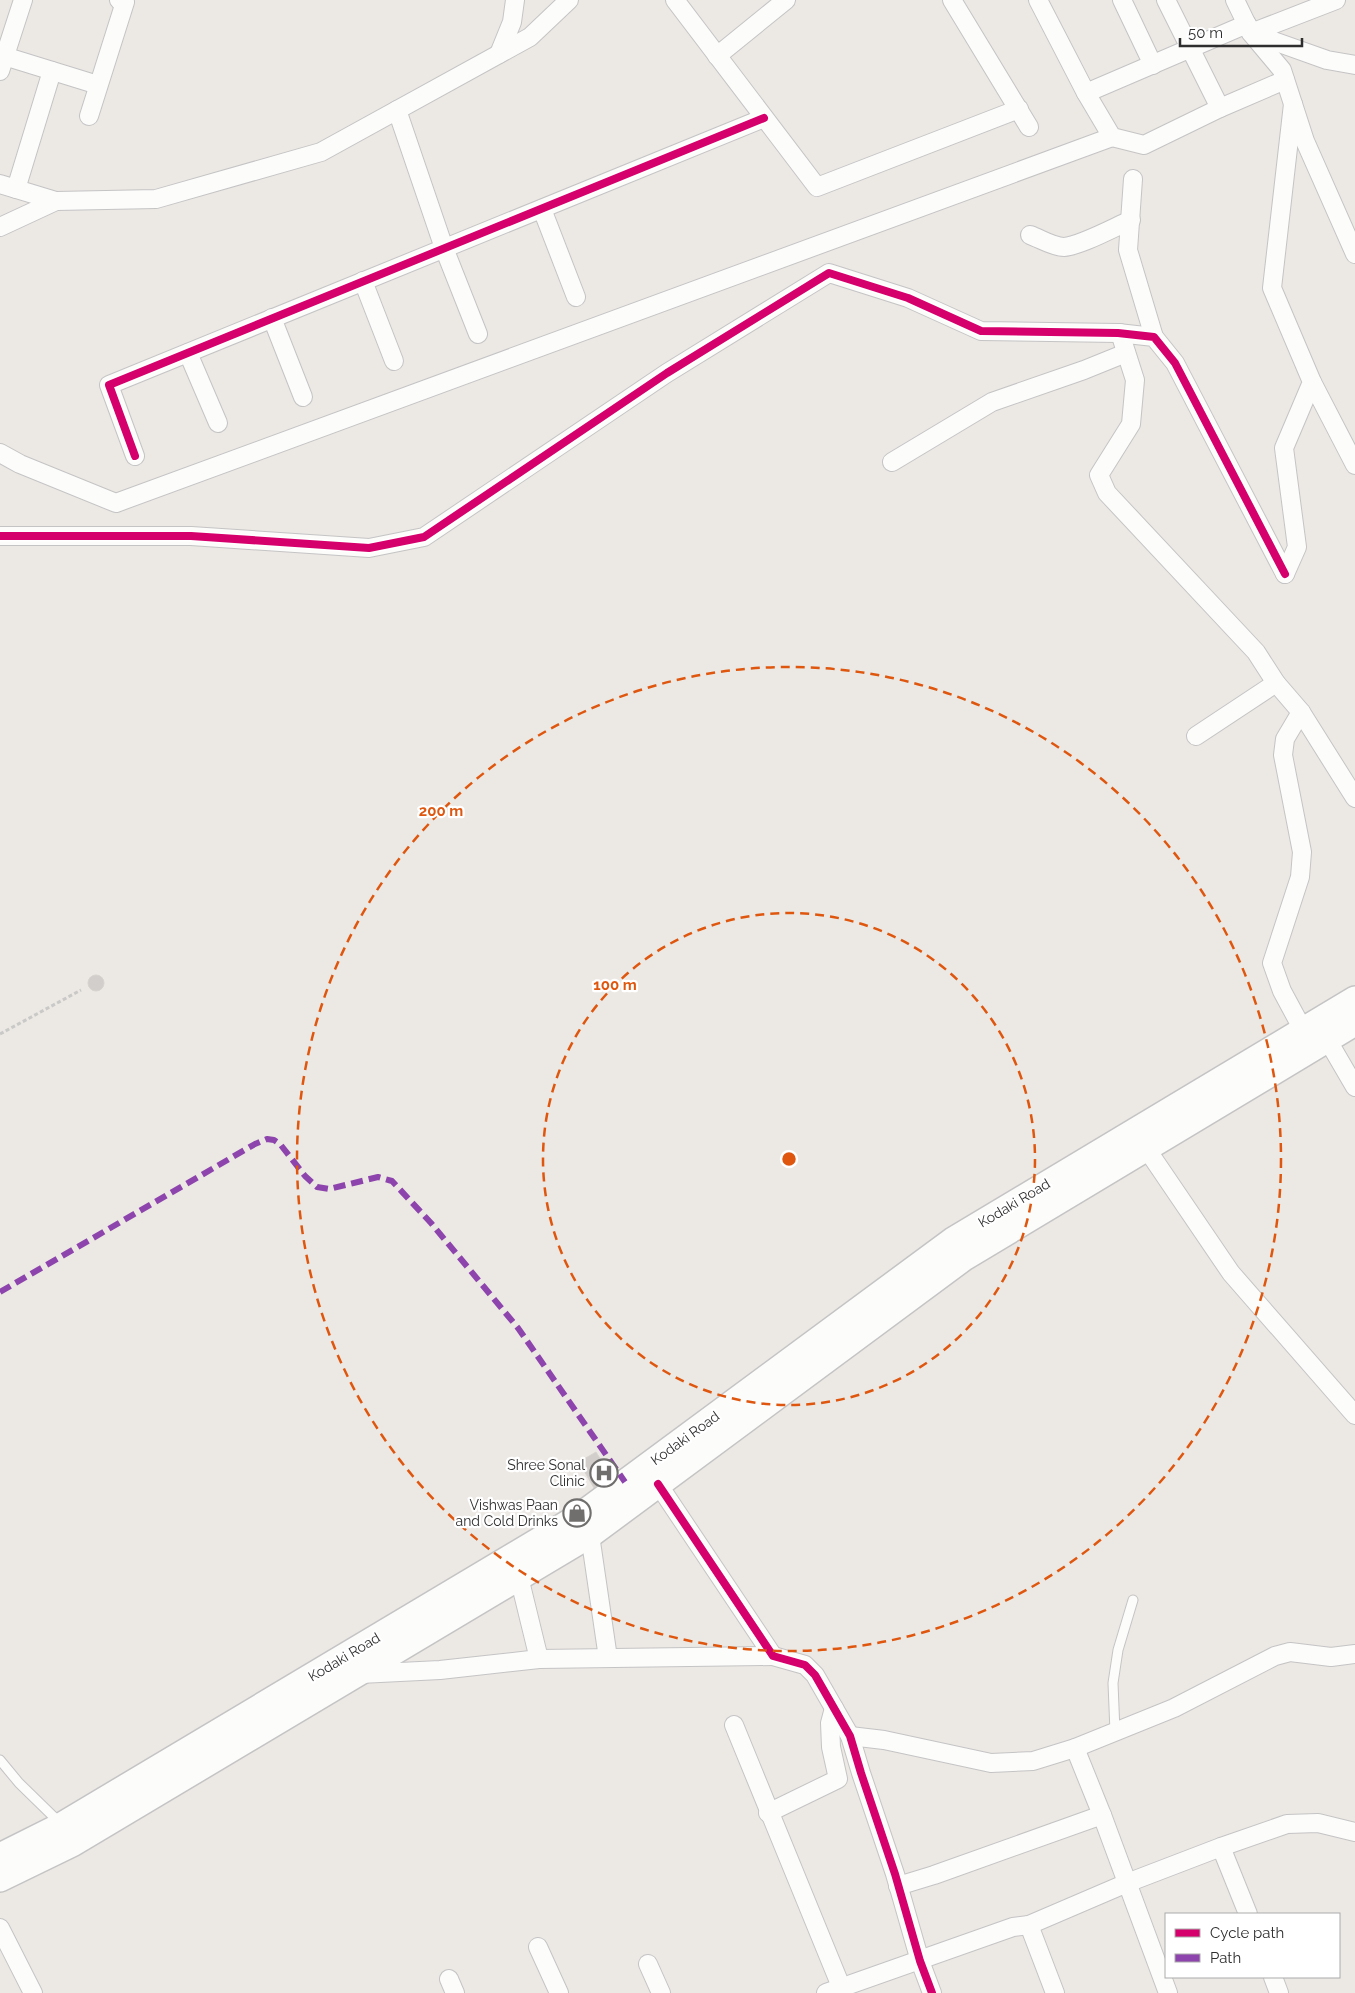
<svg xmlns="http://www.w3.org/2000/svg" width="1355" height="1993" font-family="Raleway,sans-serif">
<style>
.building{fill:#d1cecb;stroke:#d7d4d0}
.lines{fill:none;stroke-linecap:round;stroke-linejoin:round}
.lane-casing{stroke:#c5c4c5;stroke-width:11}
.street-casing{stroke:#c5c4c5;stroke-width:20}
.secondary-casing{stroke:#c5c4c5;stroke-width:28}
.path{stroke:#c9c9c8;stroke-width:3;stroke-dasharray:4 2.5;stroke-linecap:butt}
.lane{stroke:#fcfcfb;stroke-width:9}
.street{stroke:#fcfcfb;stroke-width:18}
.secondary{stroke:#fcfcfb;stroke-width:25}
.quiet{stroke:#8e44ad;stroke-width:6;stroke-dasharray:12 6;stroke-linecap:butt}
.cycleway-casing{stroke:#fff;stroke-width:11}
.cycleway{stroke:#d6006c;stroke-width:8}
.ring{fill:none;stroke:#df570e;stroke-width:2.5;stroke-dasharray:9 6}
.labels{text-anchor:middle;stroke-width:4.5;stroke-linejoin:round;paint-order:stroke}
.street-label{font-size:14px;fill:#2e2e2e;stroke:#fff}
.poi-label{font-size:14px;fill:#2e2e2e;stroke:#fff;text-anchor:end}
.centre{fill:#df570e;stroke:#fff;stroke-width:2.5}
.ring-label{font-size:15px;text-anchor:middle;font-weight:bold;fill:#df570e;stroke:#fff;stroke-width:4.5;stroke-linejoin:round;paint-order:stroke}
</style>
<rect width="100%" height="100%" fill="#ece8e4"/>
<g class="building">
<circle cx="96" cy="983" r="8"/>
<path d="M596,1452l14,23 -16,13 -15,-26z"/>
</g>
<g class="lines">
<g class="lane-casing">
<g id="lane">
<path d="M1115,1732l-2,-49 5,-33 15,-50"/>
<path d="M0,1760l19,23 41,40"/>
</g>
</g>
<g class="street-casing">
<g id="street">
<path d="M675,0l142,187 202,-78"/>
<path d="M952,0l77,127"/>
<path d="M1038,0l48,93 161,-69"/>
<path d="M1122,0l31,65"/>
<path d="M1166,0l54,108"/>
<path d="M1235,0l16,33 31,37 23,71 50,113"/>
<path d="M1336,0l-85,33 76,27 28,5"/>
<path d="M499,54l13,-32 3,-22"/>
<path d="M4,56l94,29"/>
<path d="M717,56l69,-56"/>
<path d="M0,71l23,-71"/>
<path d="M1086,93l26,44 32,8 76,-37 65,-28"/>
<path d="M397,110l47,138 34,86"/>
<path d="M89,116l36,-114 -6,-2"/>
<path d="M1133,179l-5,71 26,87"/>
<path d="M0,184l56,17"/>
<path d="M16,189l36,-118"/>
<path d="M542,209l34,88"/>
<path d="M0,227l56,-26 100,-2 165,-47 209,-115 39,-37"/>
<path d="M1030,235c11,4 23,12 34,12 16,-1 51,-20 67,-27"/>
<path d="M363,281l31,80"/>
<path d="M272,318l31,79"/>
<path d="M1120,333l15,47 -4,44 -32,51 8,18 149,159 20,31 25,29 54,86"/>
<path d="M188,353l30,70"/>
<path d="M1312,382l43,83"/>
<path d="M0,453l20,11 96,39 996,-366"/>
<path d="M135,456l-26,-71 655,-267"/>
<path d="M892,462l100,-60 92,-32 42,-17"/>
<path d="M0,536h191l178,12 55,-11 243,-164 162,-100 79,25 73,33 137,2 36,4 21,26 110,211"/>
<path d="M1285,574l12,-27 -13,-99 28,-66 -40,-94 21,-184"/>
<path d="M1301,712l-16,27 -2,16 19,97 -2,25 -28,86 10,28 21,39"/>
<path d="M1196,736l80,-53"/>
<path d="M1327,1039l28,48"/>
<path d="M1146,1148l85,125 124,142"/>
<path d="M658,1484l115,172 32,9 10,10 35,61 11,37 34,101 25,87 12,32"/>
<path d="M590,1535l18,123"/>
<path d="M519,1577l20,82"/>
<path d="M360,1674l80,-4 99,-11 234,-3"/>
<path d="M734,1725l108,264"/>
<path d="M850,1736l34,4 107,23 42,-2 42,-13 99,-40 101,-52 15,-4 41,5 24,-3"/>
<path d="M1075,1748l27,67 66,178"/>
<path d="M768,1813l70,-34 -7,-32 -1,-24 4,-15"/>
<path d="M1221,1847l27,67"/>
<path d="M898,1886l36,-11 168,-60"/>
<path d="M1029,1925l26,68"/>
<path d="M0,1928l33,65"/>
<path d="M538,1947l21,46"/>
<path d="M648,1964l13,29"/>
<path d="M1273,1977l6,16"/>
<path d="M449,1979l6,14"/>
<path d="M826,1993l187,-66 16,-2 98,-42 94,-36 66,-23 31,-1 37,9"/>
</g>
</g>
<g class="secondary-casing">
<g id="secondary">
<path d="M0,1856l62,-31 516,-308 375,-277 402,-241"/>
<path d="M0,1879l72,-35 518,-309 374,-277 391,-235"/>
</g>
</g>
<path class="path" d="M0,1034l81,-44"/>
<use href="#lane" class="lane"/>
<use href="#street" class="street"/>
<use href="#secondary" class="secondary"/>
<path class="quiet" d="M0,1292l255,-148 12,-5 7,1 6,4 25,32 12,11 12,2 49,-12 14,4 39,42 87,105 107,154"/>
<g class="cycleway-casing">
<g id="cycleway">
<path d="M135,456l-26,-71 655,-267"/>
<path d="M0,536h191l178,12 55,-11 243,-164 162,-100 79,25 73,33 137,2 36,4 21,26 110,211"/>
<path d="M658,1484l115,172 32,9 10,10 35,61 11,37 34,101 25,87 12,32"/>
</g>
</g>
<use href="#cycleway" class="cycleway"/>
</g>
<g class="ring">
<circle cx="789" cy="1159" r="246"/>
<circle cx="789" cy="1159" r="492"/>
</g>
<defs>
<g id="hospital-ring" transform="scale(1.4375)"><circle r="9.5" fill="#fff" stroke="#706f6e" stroke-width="1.5"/><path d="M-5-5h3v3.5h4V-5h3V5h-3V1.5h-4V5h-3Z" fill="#706f6e"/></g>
<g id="shop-ring" transform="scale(1.4375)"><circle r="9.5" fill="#fff" stroke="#706f6e" stroke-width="1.5"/><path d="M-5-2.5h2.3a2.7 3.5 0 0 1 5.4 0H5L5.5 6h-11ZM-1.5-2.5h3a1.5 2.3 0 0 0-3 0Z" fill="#706f6e"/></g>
</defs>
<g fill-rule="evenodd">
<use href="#hospital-ring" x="604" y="1473"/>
<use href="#shop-ring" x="577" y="1513"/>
</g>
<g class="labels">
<g class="street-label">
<text transform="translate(1014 1203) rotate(-31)" y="5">Kodaki Road</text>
<text transform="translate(685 1438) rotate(-36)" y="5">Kodaki Road</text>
<text transform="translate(344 1657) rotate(-31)" y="5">Kodaki Road</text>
</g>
<g class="poi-label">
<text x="585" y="1470">Shree Sonal<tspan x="585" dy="16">Clinic</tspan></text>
<text x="558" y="1510">Vishwas Paan<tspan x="558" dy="16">and Cold Drinks</tspan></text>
</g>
</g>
<circle cx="789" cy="1159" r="8" class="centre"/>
<g class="ring-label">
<text x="441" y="816">200 m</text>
<text x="615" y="990">100 m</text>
</g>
<rect x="1165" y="1913" width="175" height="65" fill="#ffffff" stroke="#ababab"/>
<rect x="1175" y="1929" width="25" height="8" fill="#d6006c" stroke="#ababab"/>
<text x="1210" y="1938" font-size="15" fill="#2e2e2e">Cycle path</text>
<rect x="1175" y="1954" width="25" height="8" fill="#8e44ad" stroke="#ababab"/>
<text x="1210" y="1963" font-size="15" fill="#2e2e2e">Path</text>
<path d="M1180 38v8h122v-8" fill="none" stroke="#2e2e2e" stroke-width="2.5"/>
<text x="1188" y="38" font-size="15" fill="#2e2e2e" stroke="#ffffff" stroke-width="4" paint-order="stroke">50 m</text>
</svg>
